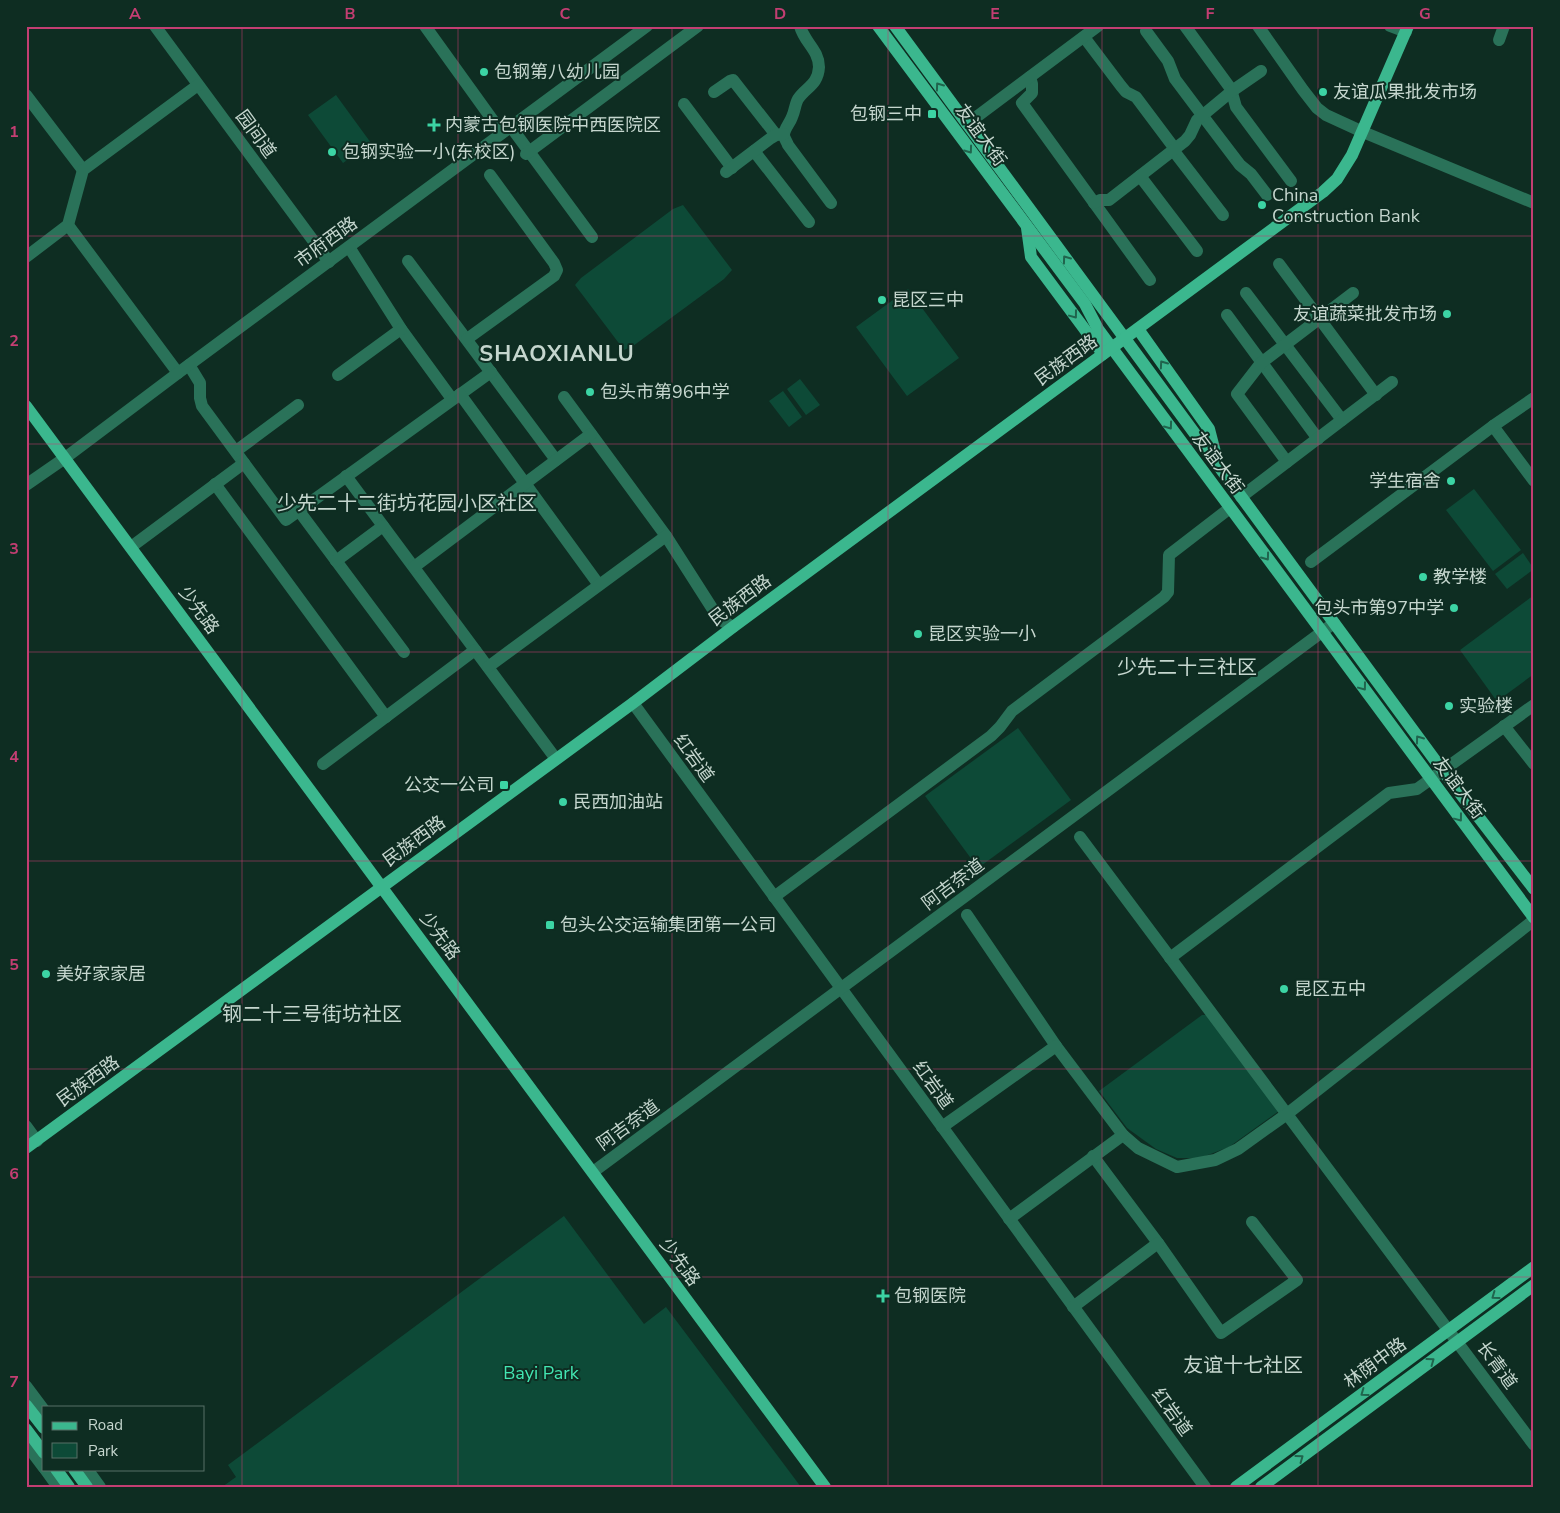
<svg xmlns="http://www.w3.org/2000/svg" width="1560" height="1513" font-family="'Nunito Sans','Noto Sans SC',sans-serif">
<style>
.green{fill:#0d4a37}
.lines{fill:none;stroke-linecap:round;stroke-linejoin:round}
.minor{stroke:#2a7259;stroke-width:12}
.major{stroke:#3bb78e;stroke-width:12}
.oneway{stroke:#20644d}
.grid{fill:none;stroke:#c33e72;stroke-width:1;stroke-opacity:0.55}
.poi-dot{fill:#3cd4a4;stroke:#0e2d22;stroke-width:2}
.labels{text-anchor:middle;stroke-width:4;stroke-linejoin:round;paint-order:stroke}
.poi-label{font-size:18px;fill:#c5d6ce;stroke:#0e2d22;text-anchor:start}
.street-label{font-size:18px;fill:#c5d6ce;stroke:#0e2d22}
.park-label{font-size:18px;fill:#42e6b2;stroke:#0e2d22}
.quarter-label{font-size:20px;fill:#c5d6ce;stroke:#0e2d22}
.district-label{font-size:22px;font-weight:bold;letter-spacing:1px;fill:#c5d6ce;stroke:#0e2d22}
.neatline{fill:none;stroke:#c33e72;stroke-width:2}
.grid-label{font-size:16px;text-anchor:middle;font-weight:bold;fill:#c33e72}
</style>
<rect width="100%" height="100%" fill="#0e2d22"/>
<g class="green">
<path d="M336,95l35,48 -28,20 -35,-48z"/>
<path d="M683,205l49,65 -8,9 -91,67 -9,4 -49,-65 6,-7 92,-69z"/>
<path d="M908,289l51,69 -52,38 -51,-69z"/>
<path d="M800,379l20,26 -14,10 -19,-26z"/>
<path d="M783,391l19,26 -13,10 -20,-26z"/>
<path d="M1474,489l47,61 -28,21 -47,-61z"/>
<path d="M1523,553l11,16 -27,20 -12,-15z"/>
<path d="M1534,595v79l-34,25 -4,1 -36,-50z"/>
<path d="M1018,728l53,72 -93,68 -53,-72z"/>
<path d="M1202,1015h6l71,96 -50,36 -29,11h-23l-21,-9 -29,-21 -28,-37z"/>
<path d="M564,1216l80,108 22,-17 135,180h-579l14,-10 -8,-12z"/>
</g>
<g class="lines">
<g class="minor">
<path d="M155,26l174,236"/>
<path d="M425,26l77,107"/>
<path d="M800,26c4,16 19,24 19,41 -1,18 -13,20 -21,32 -3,5 -3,12 -6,18 -2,6 -8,12 -8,18 0,3 3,7 4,10l43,58"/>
<path d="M1185,26l46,63 5,18 55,74"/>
<path d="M1258,26l45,64 14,18 9,7 37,17 171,71"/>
<path d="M1390,26l16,6"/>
<path d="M1146,31l22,30 7,18 27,36 38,50 11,9 16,21"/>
<path d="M1084,37l37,49 5,6 10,5 39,52"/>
<path d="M1499,40l5,-14"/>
<path d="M1030,77l2,7v9l-10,10 128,177"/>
<path d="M714,92l16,-11 3,-1 43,55"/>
<path d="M26,95l57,75"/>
<path d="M684,104l48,64"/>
<path d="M967,124l131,-98"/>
<path d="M511,127l81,110"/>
<path d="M1173,150l50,65"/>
<path d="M754,151l55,71"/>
<path d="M526,154l172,-128"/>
<path d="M726,172l45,-34 5,-3 8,-1"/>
<path d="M1140,176l57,75"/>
<path d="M1094,203l6,-3h9l76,-59 5,-6 7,-15 35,-29 29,-20"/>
<path d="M68,225l110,148"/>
<path d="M349,247l52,82 51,70"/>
<path d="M26,257l42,-32 15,-55 115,-85"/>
<path d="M408,261l148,199"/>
<path d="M1279,264l97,131"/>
<path d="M1246,293l96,127"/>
<path d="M1227,315l91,124"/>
<path d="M467,339l87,-63 3,-6 -3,-7 -64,-88"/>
<path d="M189,365l11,18v15l2,8 84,114 205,-148"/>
<path d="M338,375l63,-46"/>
<path d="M460,394l139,191"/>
<path d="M564,397l102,139 53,83 14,8"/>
<path d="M1493,426l41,55"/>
<path d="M236,451l62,-46"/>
<path d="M1287,462l-50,-68 24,-31 92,-70"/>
<path d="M346,476l210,283"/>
<path d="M215,484l171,233"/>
<path d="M26,485l39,-27 113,-85 469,-347"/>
<path d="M1241,497l151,-115"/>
<path d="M299,511l105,141"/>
<path d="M131,547l113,-84"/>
<path d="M336,561l47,-35"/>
<path d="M1311,562l182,-136 41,-28"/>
<path d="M414,567l177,-133"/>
<path d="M488,667l178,-131"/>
<path d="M633,703l572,784"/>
<path d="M1504,726l30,38"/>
<path d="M323,764l152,-114"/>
<path d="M1080,837l454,608"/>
<path d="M774,897l217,-161 9,-9 12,-16 152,-114 4,-5 1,-37 61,-47"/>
<path d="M967,915l89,131 67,89 15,13 39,19 38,-7 23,-11 49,-35 247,-194"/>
<path d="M1170,958l219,-165 28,-4 117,-84"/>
<path d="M26,1126l11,15"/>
<path d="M942,1127l114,-81"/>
<path d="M1093,1156l65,87 63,90 76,-53 -45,-58"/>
<path d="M593,1172l741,-549"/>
<path d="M1009,1219l114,-84"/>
<path d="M1073,1307l85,-64"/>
<path d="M26,1386l18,24"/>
<path d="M26,1444l18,24"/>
<path d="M45,1469l13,18"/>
<path d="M87,1469l13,18"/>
</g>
<g class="major">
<path d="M878,26l207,278 13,25 14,19 422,570"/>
<path d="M895,26l548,745 91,118"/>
<path d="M1027,228l4,29 72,97"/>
<path d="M1138,329l71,100 8,31"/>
<path d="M26,406l799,1081"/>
<path d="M26,1148l607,-445 100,-76 590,-435 14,-13 15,-24 56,-129"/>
<path d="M26,1405l18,23"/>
<path d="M26,1429l18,24"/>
<path d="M56,1469l13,18"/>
<path d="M74,1469l13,18"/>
<path d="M1236,1487l298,-220"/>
<path d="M1261,1487l273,-202"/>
</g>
</g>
<defs><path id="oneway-chevron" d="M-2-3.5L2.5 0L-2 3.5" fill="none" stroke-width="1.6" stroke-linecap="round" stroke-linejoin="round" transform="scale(1.25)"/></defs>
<g class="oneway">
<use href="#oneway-chevron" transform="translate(939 86) rotate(-126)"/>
<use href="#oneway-chevron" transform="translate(969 150) rotate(54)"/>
<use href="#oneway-chevron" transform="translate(1066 259) rotate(-126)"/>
<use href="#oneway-chevron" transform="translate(1074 315) rotate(53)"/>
<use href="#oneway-chevron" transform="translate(1163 364) rotate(-125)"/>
<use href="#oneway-chevron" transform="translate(1169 426) rotate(54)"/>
<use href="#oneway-chevron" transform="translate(1266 557) rotate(54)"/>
<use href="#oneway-chevron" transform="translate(1363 687) rotate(53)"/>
<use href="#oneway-chevron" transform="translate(1419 739) rotate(-126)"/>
<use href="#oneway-chevron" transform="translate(1459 818) rotate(53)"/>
<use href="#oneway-chevron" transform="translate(1495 1296) rotate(144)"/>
<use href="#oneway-chevron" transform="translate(1431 1361) rotate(-36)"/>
<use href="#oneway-chevron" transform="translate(1364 1393) rotate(144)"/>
<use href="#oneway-chevron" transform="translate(1300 1458) rotate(-36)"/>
</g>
<path class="grid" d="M242,26v1461M458,26v1461M672,26v1461M888,26v1461M1102,26v1461M1318,26v1461M26,236h1508M26,444h1508M26,652h1508M26,861h1508M26,1069h1508M26,1277h1508"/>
<g class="poi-dot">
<circle cx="484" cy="72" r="5"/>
<circle cx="1323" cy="92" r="5"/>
<rect x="927" y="109" width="10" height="10" rx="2.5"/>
<path d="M431.5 117.5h5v5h5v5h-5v5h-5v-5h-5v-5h5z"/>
<circle cx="332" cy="152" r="5"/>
<circle cx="1262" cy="205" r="5"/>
<circle cx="882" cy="300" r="5"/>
<circle cx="1447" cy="314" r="5"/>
<circle cx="590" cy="392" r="5"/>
<circle cx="1451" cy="481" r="5"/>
<circle cx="1423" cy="577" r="5"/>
<circle cx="1454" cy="608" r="5"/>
<circle cx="918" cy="634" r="5"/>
<circle cx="1449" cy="706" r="5"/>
<rect x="499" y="780" width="10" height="10" rx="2.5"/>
<circle cx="563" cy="802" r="5"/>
<rect x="545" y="920" width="10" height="10" rx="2.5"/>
<circle cx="46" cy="974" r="5"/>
<circle cx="1284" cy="989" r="5"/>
<path d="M880.5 1288.5h5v5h5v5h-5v5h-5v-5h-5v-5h5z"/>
</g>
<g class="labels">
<g class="poi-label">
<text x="494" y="78">包钢第八幼儿园</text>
<text x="1333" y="98">友谊瓜果批发市场</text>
<text x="922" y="120" text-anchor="end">包钢三中</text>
<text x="445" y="131">内蒙古包钢医院中西医院区</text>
<text x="342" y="158">包钢实验一小(东校区)</text>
<text x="1272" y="201">China<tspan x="1272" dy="21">Construction Bank</tspan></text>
<text x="892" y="306">昆区三中</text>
<text x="1437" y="320" text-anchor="end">友谊蔬菜批发市场</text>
<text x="600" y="398">包头市第96中学</text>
<text x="1441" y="487" text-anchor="end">学生宿舍</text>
<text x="1433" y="583">教学楼</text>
<text x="1444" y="614" text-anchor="end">包头市第97中学</text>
<text x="928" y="640">昆区实验一小</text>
<text x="1459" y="712">实验楼</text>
<text x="494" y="791" text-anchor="end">公交一公司</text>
<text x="573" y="808">民西加油站</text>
<text x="560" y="931">包头公交运输集团第一公司</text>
<text x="56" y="980">美好家家居</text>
<text x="1294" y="995">昆区五中</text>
<text x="894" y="1302">包钢医院</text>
</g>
<g class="street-label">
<text transform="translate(256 134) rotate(54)" y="6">园间道</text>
<text transform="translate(981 135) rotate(54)" y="6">友谊大街</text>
<text transform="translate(326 242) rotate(-36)" y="6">市府西路</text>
<text transform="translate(1066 360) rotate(-36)" y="6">民族西路</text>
<text transform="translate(1218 463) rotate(53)" y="6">友谊大街</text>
<text transform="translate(740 600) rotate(-37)" y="6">民族西路</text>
<text transform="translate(199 610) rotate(54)" y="6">少先路</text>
<text transform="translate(694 758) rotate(54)" y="6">红岩道</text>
<text transform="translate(1459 788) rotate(53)" y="6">友谊大街</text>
<text transform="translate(414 841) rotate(-36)" y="6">民族西路</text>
<text transform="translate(953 884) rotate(-37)" y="6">阿吉奈道</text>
<text transform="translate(440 936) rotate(54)" y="6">少先路</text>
<text transform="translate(88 1081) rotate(-36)" y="6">民族西路</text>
<text transform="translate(933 1085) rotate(54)" y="6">红岩道</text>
<text transform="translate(628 1125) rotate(-36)" y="6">阿吉奈道</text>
<text transform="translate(680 1262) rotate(54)" y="6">少先路</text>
<text transform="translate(1375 1363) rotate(-36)" y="6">林荫中路</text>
<text transform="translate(1497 1365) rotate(54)" y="6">长青道</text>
<text transform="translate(1172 1412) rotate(54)" y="6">红岩道</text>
</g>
<g class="park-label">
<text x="541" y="1379">Bayi Park</text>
</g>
<g class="quarter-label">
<text x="407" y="510">少先二十二街坊花园小区社区</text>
<text x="1187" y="674">少先二十三社区</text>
<text x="312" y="1021">钢二十三号街坊社区</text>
<text x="1243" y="1372">友谊十七社区</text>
</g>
<g class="district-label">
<text x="557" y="361">SHAOXIANLU</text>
</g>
</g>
<rect width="1560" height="1513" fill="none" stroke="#0e2d22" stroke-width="55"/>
<rect x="42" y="1406" width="162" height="65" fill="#0e2d22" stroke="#577167"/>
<rect x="52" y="1422" width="25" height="8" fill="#3bb78e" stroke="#577167"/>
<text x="88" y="1430" font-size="15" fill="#c5d6ce">Road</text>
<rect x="52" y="1443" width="25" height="15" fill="#0d4a37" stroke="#577167"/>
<text x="88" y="1456" font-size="15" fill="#c5d6ce">Park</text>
<rect x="28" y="28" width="1504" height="1458" class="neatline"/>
<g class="grid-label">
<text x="135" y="19">A</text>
<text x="350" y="19">B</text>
<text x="565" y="19">C</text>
<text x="780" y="19">D</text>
<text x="995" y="19">E</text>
<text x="1210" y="19">F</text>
<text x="1425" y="19">G</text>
<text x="14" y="137">1</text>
<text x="14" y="346">2</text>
<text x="14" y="554">3</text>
<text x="14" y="762">4</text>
<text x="14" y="970">5</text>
<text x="14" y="1179">6</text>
<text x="14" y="1387">7</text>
</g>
</svg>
